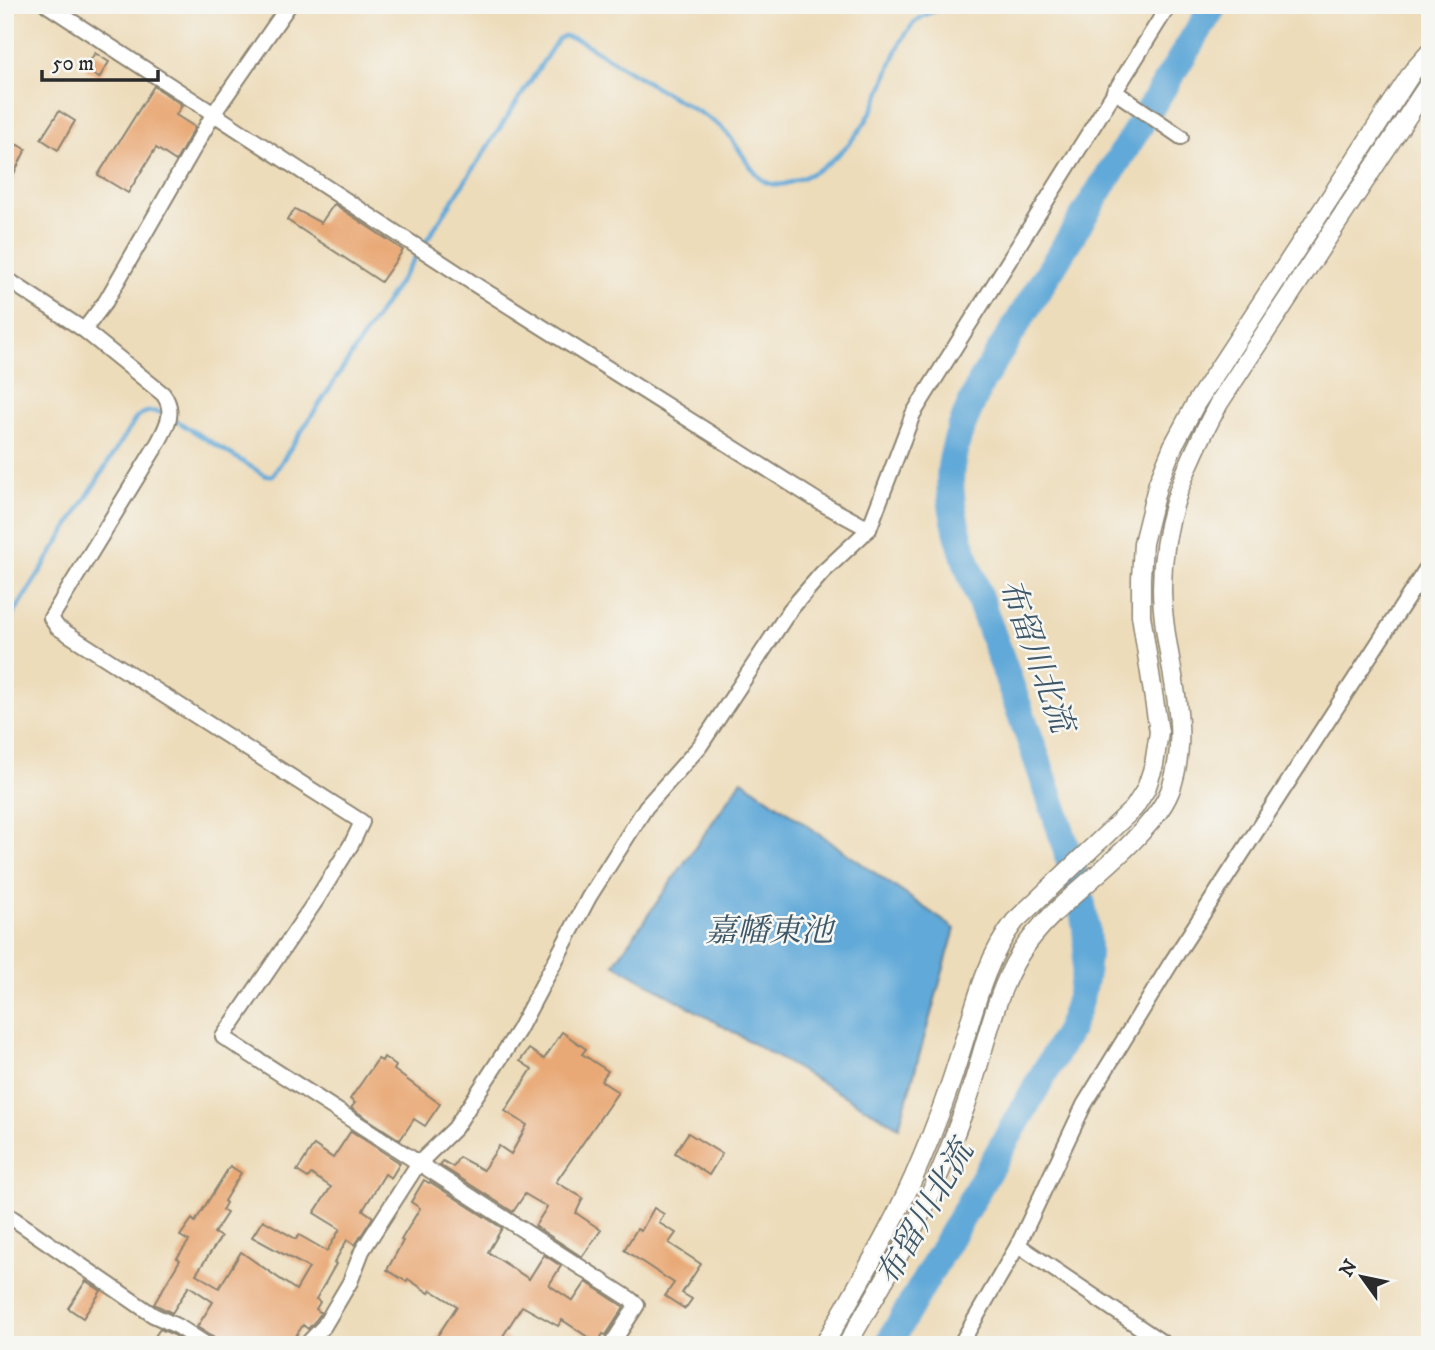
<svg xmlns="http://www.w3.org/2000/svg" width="1435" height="1350" font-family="'IM FELL DW Pica','Noto Serif JP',serif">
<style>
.water{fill:#60a9d8;stroke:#466a82;stroke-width:2}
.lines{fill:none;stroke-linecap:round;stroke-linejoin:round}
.stream{stroke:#60a9d8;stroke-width:4.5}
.river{stroke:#60a9d8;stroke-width:28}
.building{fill:#e9a976}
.minor-casing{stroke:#8c8472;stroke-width:18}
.tertiary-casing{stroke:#8c8472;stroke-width:21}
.minor{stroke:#fff;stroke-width:14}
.tertiary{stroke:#fff;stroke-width:18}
.labels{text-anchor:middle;stroke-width:5;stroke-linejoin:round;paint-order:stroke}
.water-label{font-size:32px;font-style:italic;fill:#3e5768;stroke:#f6f6f2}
</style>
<rect width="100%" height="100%" fill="#f6f6f2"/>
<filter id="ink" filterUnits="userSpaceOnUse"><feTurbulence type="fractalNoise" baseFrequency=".0143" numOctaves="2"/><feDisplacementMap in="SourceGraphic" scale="14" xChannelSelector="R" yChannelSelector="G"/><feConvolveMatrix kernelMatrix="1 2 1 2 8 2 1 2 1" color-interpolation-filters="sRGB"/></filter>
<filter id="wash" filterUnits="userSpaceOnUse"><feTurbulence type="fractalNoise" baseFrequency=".00686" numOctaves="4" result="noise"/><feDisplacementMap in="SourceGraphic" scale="28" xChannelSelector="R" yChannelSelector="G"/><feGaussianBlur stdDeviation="1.57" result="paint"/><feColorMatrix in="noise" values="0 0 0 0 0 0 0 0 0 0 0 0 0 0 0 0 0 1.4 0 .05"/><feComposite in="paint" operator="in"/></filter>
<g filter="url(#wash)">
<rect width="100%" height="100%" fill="#eddcba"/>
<path class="water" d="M742,780l213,149 -56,198 -285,-163z"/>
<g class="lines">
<g class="stream">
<path d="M172,418l94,58 7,-1 285,-436 6,-3 15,4c31,19 61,38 92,56 16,10 35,19 50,31 16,13 31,51 47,56 13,5 25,-2 36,-6 34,-14 61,-48 75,-81 9,-22 16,-48 31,-68 10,-14 26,-17 41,-23"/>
<path d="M5,628l131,-210c9,-8 18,-8 29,-4"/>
</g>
<path class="river" d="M888,1345l181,-315c10,-25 17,-51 18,-78 1,-39 -13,-76 -24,-114 -25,-81 -56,-161 -84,-241 -14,-39 -33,-89 -28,-130 4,-30 18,-58 30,-85l233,-377"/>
</g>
<g id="blocks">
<g class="building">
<path d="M95,53l14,9 -10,16 -14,-9z"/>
<path d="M154,86l28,19 -6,10 19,12 -19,34 -20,-13 -28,45 -30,-18z"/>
<path d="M59,111l16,10 -17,29 -17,-11z"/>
<path d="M5,139l21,10 -21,43z"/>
<path d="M334,204l69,46 -22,32 -94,-62 8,-11 26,14z"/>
<path d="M562,1032l24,17 -4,5 26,17 -7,10 17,11 -62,90 27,16 -7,15 25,17 -19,27 -47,-31 12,-19 -22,-13 -12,18 -73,-47 3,-4 10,6 6,-10 24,13 16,-24 12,8 16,-29 -22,-14 27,-42 -12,-8 9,-12 15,10z"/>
<path d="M384,1057l12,9 -2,4 46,34 -15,22 -11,-7 -14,21 -49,-32 4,-5 -5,-4 28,-40 4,2z"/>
<path d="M351,1131l49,32 -9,15 -6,-4 -22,36 10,7 -18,28 -8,-5 -13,23 2,1 -20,35 4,3 -4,7 5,4 -5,7 -8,9 -5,-4 -13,20h-73l-4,-8 -16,-10 16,-25 -24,-16 -17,27 -18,-9 26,-44 -3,-2 12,-17 -9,-5 12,-17 3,3 35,-56 11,7 -17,28 2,2 -4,7 5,3 -13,20 7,4 -25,37 23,14 22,-36 55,38 13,-22 -57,-31 11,-17 33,19 3,-4 28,16 13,-22 -26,-16 17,-26 -20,-13 -3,4 -11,-7 17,-26 19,13z"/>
<path d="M688,1133l34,21 -13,21 -34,-22z"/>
<path d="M424,1180l5,3 1,-1 72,46 -14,24 41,27 15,-24 17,11 -12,19 24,16 13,-19 38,25 -18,28 -3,-1 -6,9 -35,-23 -4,6 -36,-20 -19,30 13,9h-70l-10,-7 21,-32 -26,-16 -2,3 -21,-14 -1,3 -20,-12 16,-29 -2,-1 19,-32 -9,-6z"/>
<path d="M654,1208l10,6 -5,9 17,10 -7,10 32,21 -19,29 10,6 -7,10 -20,-13 9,-13 -50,-33 13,-21 4,2z"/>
<path d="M86,1281l15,10 -18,27 -15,-10z"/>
<path d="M160,1329l14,6 15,10h-40z"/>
</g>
</g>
</g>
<g filter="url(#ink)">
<use href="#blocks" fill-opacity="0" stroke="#8c8472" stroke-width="2"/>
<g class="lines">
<g class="minor-casing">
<g id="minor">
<path d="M47,5l432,282 342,216 48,26"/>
<path d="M1114,91l67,46"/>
<path d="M5,278l79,52 79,64c13,17 4,32 -5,49l-107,175 6,9 305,195 -10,21 -35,56 -94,138 407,262 7,6 -26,40"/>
<path d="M84,330l22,-29 108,-188 75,-108"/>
<path d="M5,1213l148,102 26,12 28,18"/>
<path d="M1018,1245l148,100"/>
<path d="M306,1345l18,-19 26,-44 12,-31 56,-87 37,-36 63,-97 71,-134 57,-90 54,-61 90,-136 32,-37 47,-44 44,-115 256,-409"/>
<path d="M960,1345l58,-100 66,-140 87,-142 259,-400"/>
</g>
</g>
<g class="tertiary-casing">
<g id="tertiary">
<path d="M824,1345c34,-61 71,-121 97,-185 15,-35 28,-70 39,-106 15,-47 25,-94 55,-133l119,-113 12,-19 8,-24 5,-33 -18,-117v-37l2,-35 15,-60 15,-37 23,-43 217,-332 17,-19"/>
<path d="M847,1345c32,-57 68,-113 93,-173 8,-19 15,-39 23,-59 19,-49 29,-115 57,-159 27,-43 77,-76 112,-112 14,-15 30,-31 38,-51 25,-67 -8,-134 -8,-203 0,-71 25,-125 57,-185l211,-321"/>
</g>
</g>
<use href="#minor" class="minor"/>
<use href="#tertiary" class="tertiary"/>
</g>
</g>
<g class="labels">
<g class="water-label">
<text transform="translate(1037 655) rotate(70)" y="11">布留川北流</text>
<text x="769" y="941">嘉幡東池</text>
<text transform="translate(924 1213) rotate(-60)" y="11">布留川北流</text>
</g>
</g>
<rect width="1435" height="1350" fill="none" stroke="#f6f6f2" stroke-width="28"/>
<g transform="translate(1362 1277) rotate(303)" stroke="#f6f6f2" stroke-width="5" paint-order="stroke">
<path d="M0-5L12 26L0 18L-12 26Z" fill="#2b2b2b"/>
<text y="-10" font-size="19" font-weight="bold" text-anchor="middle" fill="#2b2b2b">N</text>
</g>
<path d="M42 70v10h116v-10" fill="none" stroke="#2b2b2b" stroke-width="3.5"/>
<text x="52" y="70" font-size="21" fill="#2b2b2b" stroke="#f6f6f2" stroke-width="5" paint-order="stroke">50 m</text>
</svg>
